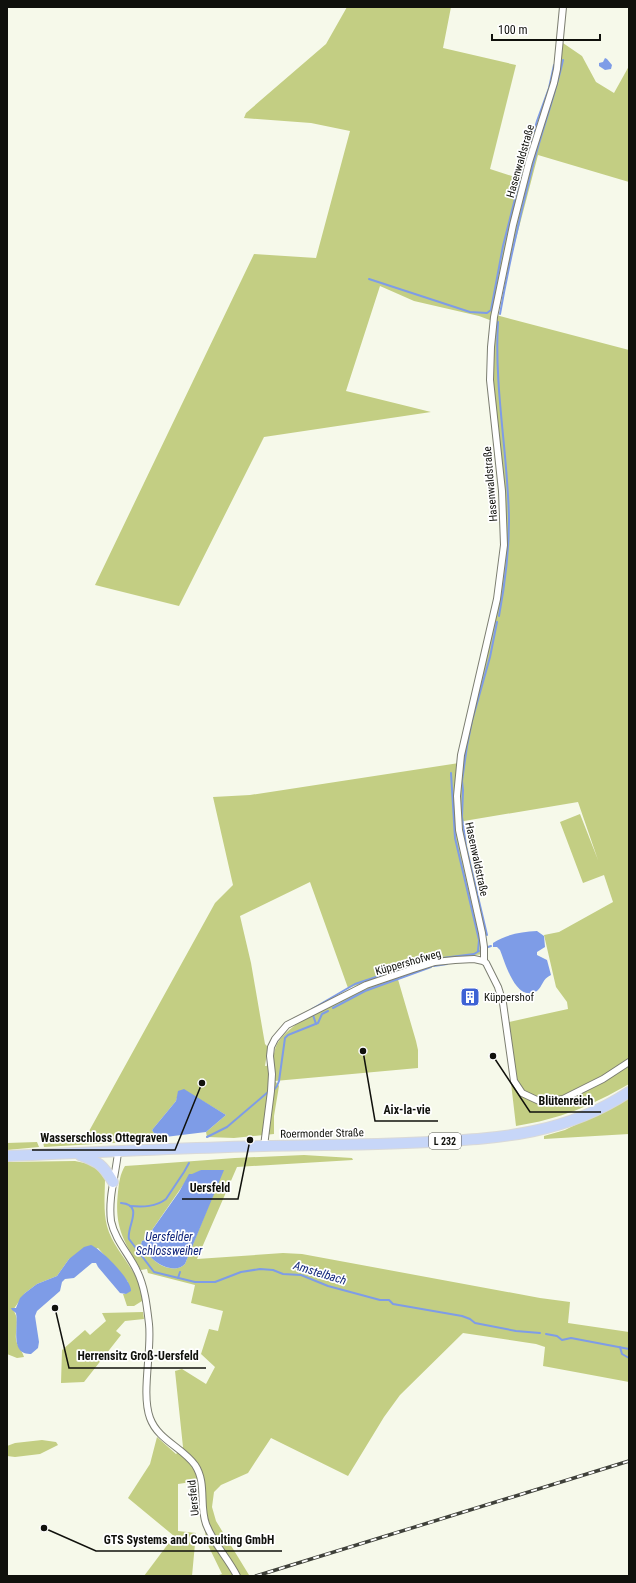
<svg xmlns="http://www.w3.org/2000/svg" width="636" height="1583" font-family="'Roboto Condensed',sans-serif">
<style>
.green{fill:#c3ce83;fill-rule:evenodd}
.water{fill:#7e9ce7}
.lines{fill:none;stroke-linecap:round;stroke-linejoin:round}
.stream{stroke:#7e9ce7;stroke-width:2}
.minor-casing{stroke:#7c7e71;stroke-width:8}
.primary-casing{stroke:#d9d9d8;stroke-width:12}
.minor{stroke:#fff;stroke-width:6}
.primary{stroke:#c7d6f8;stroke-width:10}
.rail-casing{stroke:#3f413a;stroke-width:3.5}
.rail{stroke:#fff;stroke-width:2;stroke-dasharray:6;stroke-linecap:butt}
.labels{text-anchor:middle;stroke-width:3.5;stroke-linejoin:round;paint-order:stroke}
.shield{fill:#fff;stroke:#585855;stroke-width:1}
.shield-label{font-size:10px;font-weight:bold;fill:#10110c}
.street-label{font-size:11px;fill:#10110c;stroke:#fff}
.poi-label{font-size:11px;fill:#10110c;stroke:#fff;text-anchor:start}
.water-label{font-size:12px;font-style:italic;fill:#12267b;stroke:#fff}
.leader{fill:none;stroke:#10110c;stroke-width:1.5}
.callout-dot{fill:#10110c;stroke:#fff;stroke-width:1.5}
.callout-label{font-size:12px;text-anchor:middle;font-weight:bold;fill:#10110c;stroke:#fff;stroke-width:3.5;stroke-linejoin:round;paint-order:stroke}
</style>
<rect width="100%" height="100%" fill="#f6f9ea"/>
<g class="green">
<path d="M347,7h104l-8,41 73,17 -26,104 31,10h2l31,-103 3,-20h4l2,-13 19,13 14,26 18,11 15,-27v116l-91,-27 -42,160 133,35v734c-38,22 -69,35 -113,42l-12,-103 64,-14 -1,-7 -11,-15 -12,-52 15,-3 54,-30 -9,-27 -21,8 -23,-61 20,-8 18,46 -20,-58 -120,20 27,132 -49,5 -88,29 -38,-106 -70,34 11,47 14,81 3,3 -3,19 8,-1c0,-7 1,-15 4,-21 17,-30 89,-54 120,-68l19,65 2,9v18l-143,13 -1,-15 1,15 4,5 -5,30v18l-40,4 -27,-1 -1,-5 20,-17 -25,-15 -22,-9 -3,10 -24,29 5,8 -11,3 -102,6 -1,-5 45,-9 127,-230 18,-18 -20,-88 37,-2 209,-32 38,-163 6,-55 -2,-59 -9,-83 3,-81 -16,-6 -65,-15 -34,-15 -34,105 85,21 -167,25 -85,169 -84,-21 159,-331 62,4 34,-127 -39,-8 -67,-5 2,-5 80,-69z"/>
<path d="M629,1098v36l-85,5v-3l21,-6z"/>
<path d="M37,1142l2,5 -32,3v-7z"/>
<path d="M304,1155l48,3 1,2 -116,7 -40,92 86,-6 19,1 238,44 30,4 -2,21 61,9v50l-86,-16 2,-19 -9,-3 -73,-11 -63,62 -16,22 -36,59 -77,-38 -23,35 -27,12 -7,7 -2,15 4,14 33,54 -4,1h-29l6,-2 -16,-33 -1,-10 -4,-12 -3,-38 -20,3v47l18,2 -4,43h-48l30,-40 -46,-38 22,-34 7,-27 19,17 7,-7 -8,-76 7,-2 24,15 9,-17 -14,-13 8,-25 9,2 5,-20 -32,-8 4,-18 -47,-12 -1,-4 -6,1c-17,-29 -27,-42 -23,-78 1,-9 2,-18 7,-26l15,-1 95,-7zM202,1170h21l-38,94c-8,8 -22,4 -30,-3 -6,-4 -9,-12 -14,-17l1,-3 3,-1 43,-62z"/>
<path d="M75,1161l19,4 11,12c0,16 -2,34 2,49 7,27 36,47 35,75l-8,5h-7l-4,-12h3l2,-12 -30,-34 -29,11 -12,17 -20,8 -12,9 -12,17c7,8 2,20 3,29 1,8 6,11 8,18l-7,1 -10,-4v-192z"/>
<path d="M143,1312l1,7 -19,2 -9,10 5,4 -37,47 -23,1 1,-33 23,-20 5,5 16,-14 -4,-8z"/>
<path d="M42,1440l14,2 2,3 -18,9 -25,3 -8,-1v-10l8,-3z"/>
</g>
<g class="water">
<path d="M605,58l2,1 5,6 -1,4 -6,1 -6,-4v-3l4,-1z"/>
<path d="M537,931l7,5 1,11 -8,5v3l10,5 4,15c-9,4 -8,11 -14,16 -21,13 -32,-29 -37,-41l-3,-3h-4v-4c14,-9 28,-11 44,-12z"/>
<path d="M184,1089l42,26 -20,17 -49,6 -5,-8 24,-29 2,-10z"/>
<path d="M201,1170h23l-39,94c-8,8 -21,4 -30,-3 -6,-4 -9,-12 -14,-17l1,-3 3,-1 34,-48 10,-18h3z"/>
<path d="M91,1245c10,4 41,35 40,46l-5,3 -6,-1 -22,-26 -2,-4h-4l-18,15 -9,1 -3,3 -2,9 -23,20 -2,5 4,26 -1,6 -7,6c-22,1 -12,-28 -15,-41l-4,-3 -1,-2h5l4,-10 5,-5 12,-9 20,-8 12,-17 15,-12z"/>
</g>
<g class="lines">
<g class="stream">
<path d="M369,279l101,33 17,1 4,-3 12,-64 15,-59 19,-66 12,-33 5,-23"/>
<path d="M500,314c9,-50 20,-99 33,-149 9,-35 22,-69 30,-105"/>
<path d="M498,322c-4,66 10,132 11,198 0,32 -4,64 -10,96"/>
<path d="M451,773l4,65 24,102 -1,11"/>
<path d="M487,935l-21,-89 -4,-29 1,-27 -1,-9 5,-35 5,-25 18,-64 7,-35"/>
<path d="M488,947l3,-1"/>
<path d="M434,966l13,-2"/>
<path d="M333,1008l32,-17 66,-24"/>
<path d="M312,1009l43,-25 72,-24 47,-6 5,-3"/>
<path d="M313,1015l3,9"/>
<path d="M274,1090l3,-4 2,-5 6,-43 3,-3 30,-12 4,-9 6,-3"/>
<path d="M207,1137l20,-10 41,-35"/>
<path d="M121,1203c24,2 5,24 8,36l25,33 41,10h20l26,-10 19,-3 13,1 10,4 18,1 27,11 52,14h9l4,4 69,12 8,3 5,4 41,8 24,2"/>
<path d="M130,1206c13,1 26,1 36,-7l18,-27 5,-9"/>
<path d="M178,1278l2,-6"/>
<path d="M546,1334l11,2 5,4 9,-2 58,11"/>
<path d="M620,1347l2,7 7,4"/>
</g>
<g class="minor-casing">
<g id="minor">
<path d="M484,961v-14l-2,-14 -23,-103 -2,-34 4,-41 36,-156 7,-54 -2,-54 -12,-111 1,-33 3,-30 19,-92 16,-63 25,-79 3,-14 6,-62"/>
<path d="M264,1146l7,-55 1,-17 -2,-18 1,-9 4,-8 12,-14 79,-40 47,-16 22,-7 20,-2 19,-1 9,2 3,2 12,24 5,16 11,78 8,12 17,8 6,1 18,-3 40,-20 26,-17"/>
<path d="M118,1152c-2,22 -10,45 -7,69 4,19 18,33 26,50 8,16 10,36 12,53 3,27 -8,70 1,94 8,22 32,29 45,47 12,18 4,40 11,59 7,19 22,34 31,52"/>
</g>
</g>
<g class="primary-casing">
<g id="primary">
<path d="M80,1155c19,7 23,10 33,27"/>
<path d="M7,1156c86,-4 171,-8 257,-10 55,-1 110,-1 165,-4 74,-4 136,-8 200,-50"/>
</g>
</g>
<use href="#minor" class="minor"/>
<use href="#primary" class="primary"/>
<g class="rail-casing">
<path id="rail" d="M256,1576l373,-115"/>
</g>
<use href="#rail" class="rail"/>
</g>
<defs>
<g id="building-square" transform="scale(1)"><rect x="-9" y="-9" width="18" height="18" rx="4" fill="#3e62d4" stroke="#fff"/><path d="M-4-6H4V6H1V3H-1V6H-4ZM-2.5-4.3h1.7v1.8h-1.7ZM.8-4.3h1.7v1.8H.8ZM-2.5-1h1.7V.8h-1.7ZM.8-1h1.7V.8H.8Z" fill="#fff"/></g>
</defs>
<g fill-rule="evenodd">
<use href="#building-square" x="470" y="997"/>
</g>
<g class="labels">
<rect class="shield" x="429" y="1133" width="32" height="16" rx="3"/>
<g class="shield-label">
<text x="445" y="1145">L 232</text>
</g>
<g class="street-label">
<text transform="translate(520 161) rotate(-74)" y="4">Hasenwaldstraße</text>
<text transform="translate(490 484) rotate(-95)" y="4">Hasenwaldstraße</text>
<text transform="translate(477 859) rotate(78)" y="4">Hasenwaldstraße</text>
<text transform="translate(408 962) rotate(-16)" y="4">Küppershofweg</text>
<text transform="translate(322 1133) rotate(-1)" y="4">Roermonder Straße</text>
<text transform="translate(193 1498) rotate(-96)" y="4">Uersfeld</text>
</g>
<g class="poi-label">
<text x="484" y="1001">Küppershof</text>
</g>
<g class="water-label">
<text x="169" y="1241">Uersfelder<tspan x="169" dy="14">Schlossweiher</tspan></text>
<text transform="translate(320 1273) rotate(17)" y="4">Amstelbach</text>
</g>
</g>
<path class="leader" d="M493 1056L530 1112H601M363 1051L375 1121H438M202 1083L175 1150H32M250 1140L238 1199H182M55 1308L69 1368H206M44 1528L96 1551H282"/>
<g class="callout-dot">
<circle cx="493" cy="1056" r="4"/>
<circle cx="363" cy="1051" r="4"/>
<circle cx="202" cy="1083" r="4"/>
<circle cx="250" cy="1140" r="4"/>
<circle cx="55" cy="1308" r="4"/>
<circle cx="44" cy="1528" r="4"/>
</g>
<g class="callout-label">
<text x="566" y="1105">Blütenreich</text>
<text x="407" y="1114">Aix-la-vie</text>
<text x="104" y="1142">Wasserschloss Ottegraven</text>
<text x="210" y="1192">Uersfeld</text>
<text x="138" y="1360">Herrensitz Groß-Uersfeld</text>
<text x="189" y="1544">GTS Systems and Consulting GmbH</text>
</g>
<rect width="636" height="1583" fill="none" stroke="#10110c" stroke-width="16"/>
<path d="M492 34v6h108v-6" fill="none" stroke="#10110c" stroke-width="2"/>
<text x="498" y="34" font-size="12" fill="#10110c" stroke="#ffffff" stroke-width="3" paint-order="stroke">100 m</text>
</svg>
